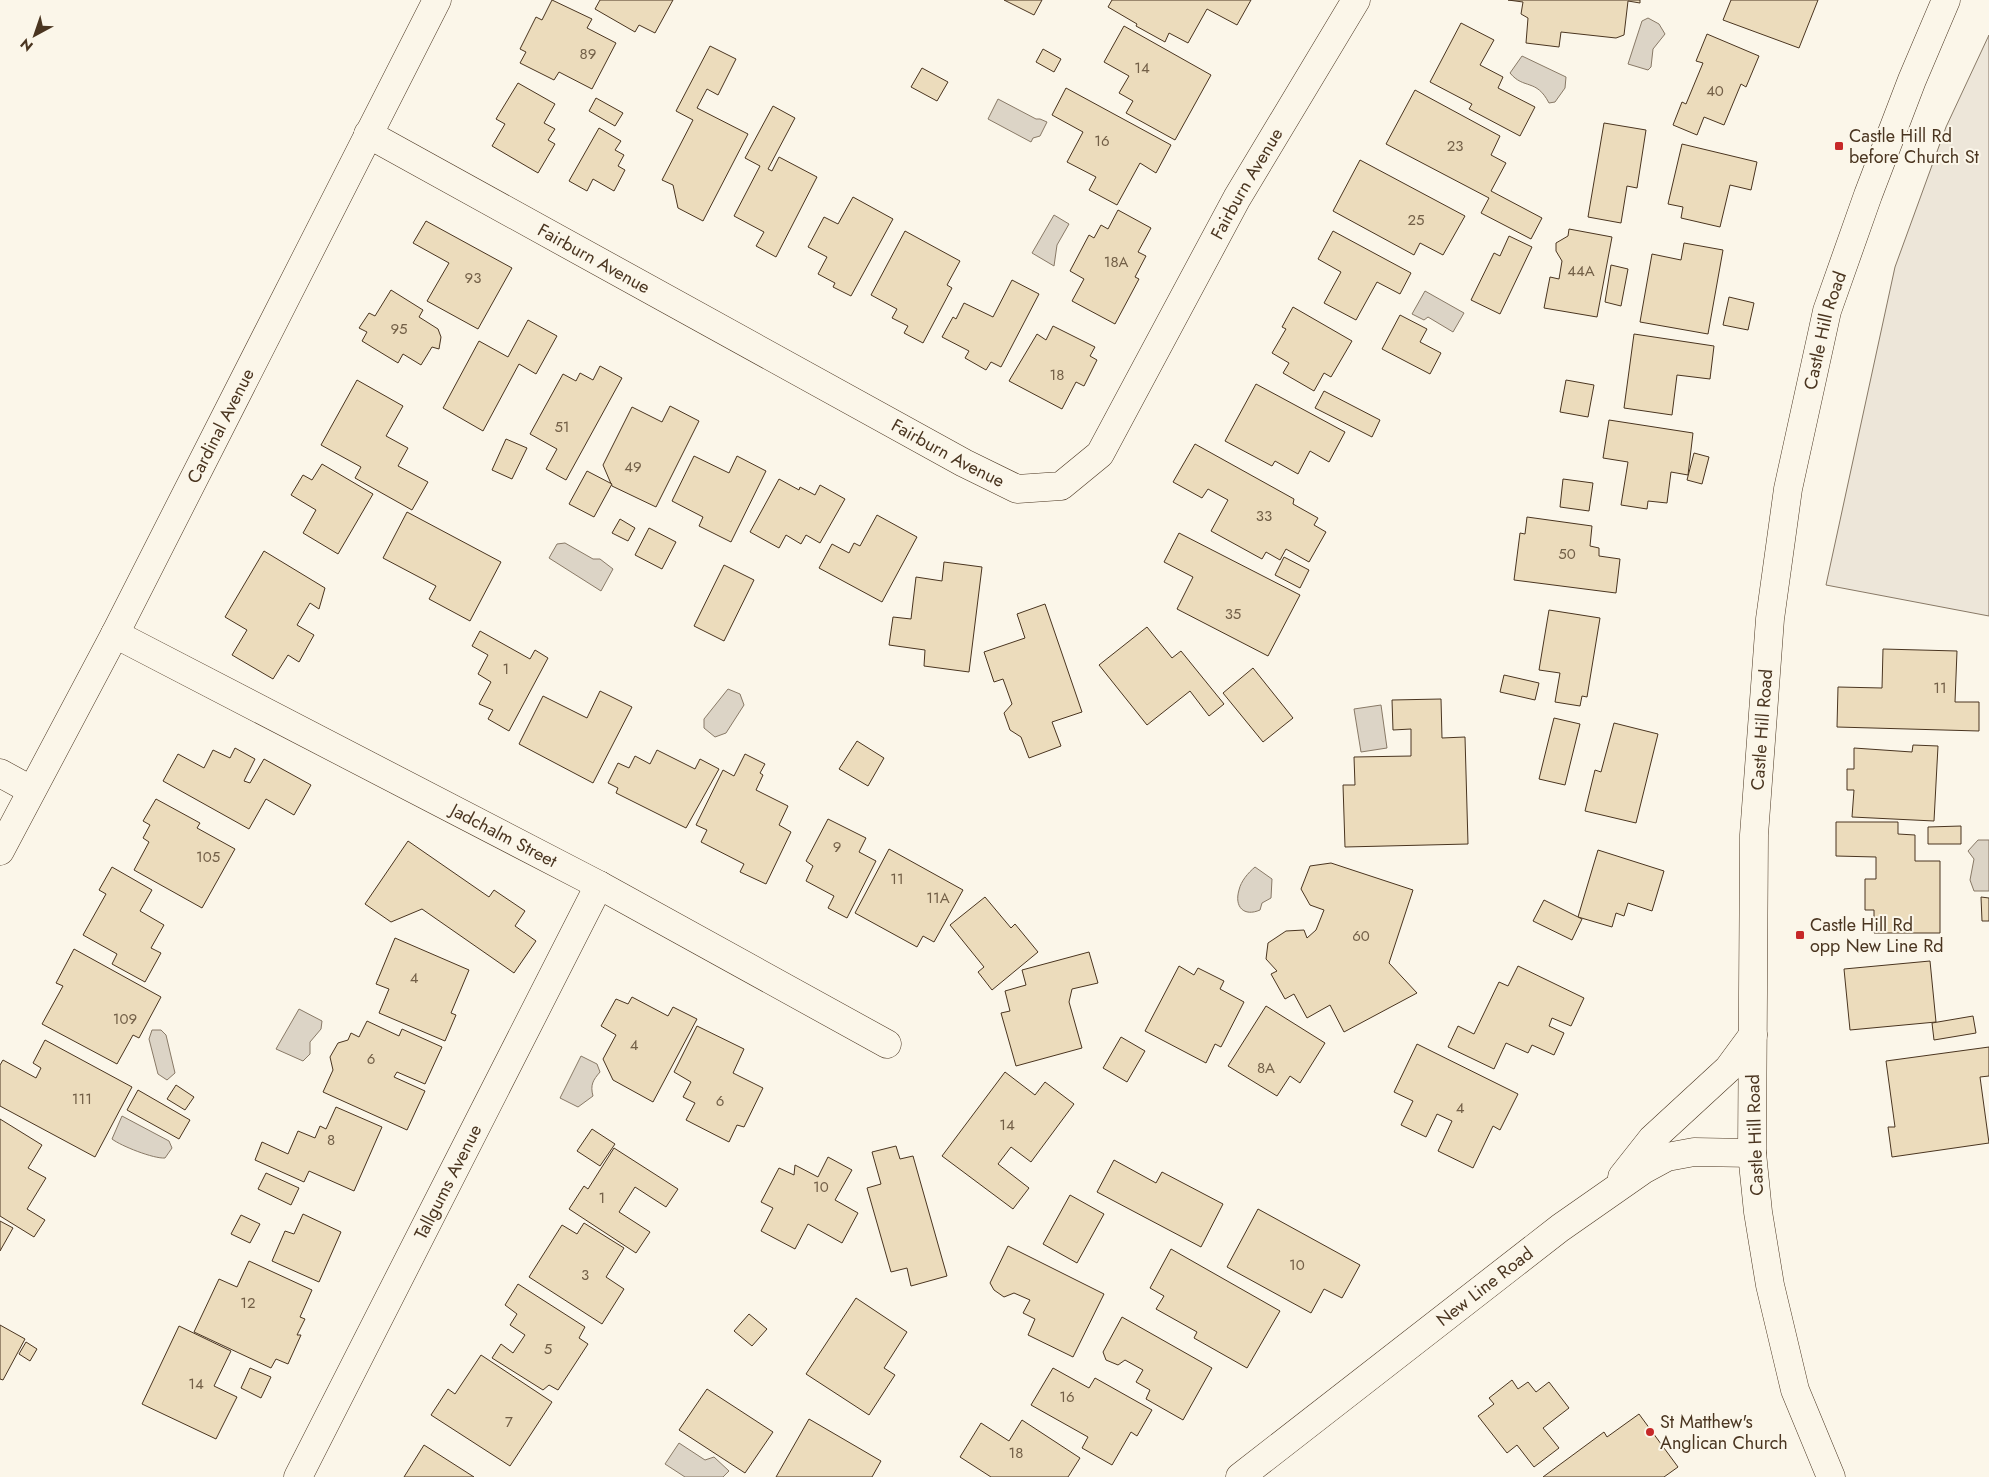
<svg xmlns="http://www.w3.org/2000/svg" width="1989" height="1477" font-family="Jost,sans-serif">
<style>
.green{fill:#ede6d9;stroke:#887966}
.water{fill:#dcd4c6;stroke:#887966}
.building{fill:#ecdcbc;stroke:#4a3520}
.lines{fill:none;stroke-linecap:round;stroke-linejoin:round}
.street-casing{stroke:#4a3520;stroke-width:29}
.secondary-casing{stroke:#4a3520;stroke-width:29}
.primary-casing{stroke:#4a3520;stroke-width:29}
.street{stroke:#fbf6e9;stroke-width:28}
.secondary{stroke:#fbf6e9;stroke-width:28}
.primary{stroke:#fbf6e9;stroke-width:28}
.poi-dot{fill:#c62828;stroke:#fbf6e9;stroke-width:2}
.labels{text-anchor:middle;stroke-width:4;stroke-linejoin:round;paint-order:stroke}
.number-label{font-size:15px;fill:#725f47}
.poi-label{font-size:18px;fill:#4a3520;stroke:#fbf6e9;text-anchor:start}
.street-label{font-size:18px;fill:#4a3520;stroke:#fbf6e9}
</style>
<rect width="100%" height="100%" fill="#fbf6e9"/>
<path class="green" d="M1989,35v581l-163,-31 69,-318 51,-140z"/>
<g class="water">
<path d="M1648,18l11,6 6,10 -12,15 -2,18 -3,3 -20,-6 14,-43z"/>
<path d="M1522,56l44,21 -1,11 -10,14 -6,1c-13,-25 -25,-13 -39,-30z"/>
<path d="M998,99l38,20h4l7,3 -7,14 -7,2 -2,4 -43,-23z"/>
<path d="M1054,215l15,9 -12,21 -3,21 -22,-13z"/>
<path d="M1425,291l39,22 -11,19 -25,-15 -4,3 -12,-6z"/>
<path d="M565,543l28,16h7l13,10 -12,22 -52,-33 8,-14z"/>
<path d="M728,689l12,5 4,11 -18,28 -11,4 -11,-9v-9z"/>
<path d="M1381,705l6,43 -26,4 -7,-43z"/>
<path d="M1978,840h11v51h-15l-4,-11 4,-21 -6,-8z"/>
<path d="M1255,867l17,12 -1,19 -9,5 -2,7c-16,7 -26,-3 -21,-20 2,-9 9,-17 16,-23z"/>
<path d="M299,1009l23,12 -1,8 -11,13v12l-7,7 -27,-12z"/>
<path d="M152,1030h9l5,5 9,38 -8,7 -9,-6 -9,-35z"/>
<path d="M581,1056l16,8 3,8c-7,8 -10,13 -7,24l-15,11 -18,-9z"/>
<path d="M122,1116l47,25 3,7 -7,10c-11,1 -44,-12 -53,-19z"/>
<path d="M679,1443l26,17 9,-3 15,14 -6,6h-38l-20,-13z"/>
</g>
<g class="building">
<path d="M552,0l40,19 -5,9 29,15 -24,46 -33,-17 -5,8 -34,-17 6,-11 -6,-3 16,-32 6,3z"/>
<path d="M600,0h73l-18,33 -16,-8 -4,7 -40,-23z"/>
<path d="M1004,0h38l-8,15z"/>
<path d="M1112,0h139l-14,25 -30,-16 -19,34 -19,-10 -4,9 -29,-16 1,-2 -29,-17z"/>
<path d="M1508,0h132v3l-12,-2 -4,34 -8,3 -55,-6 -2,15 -33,-4 2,-25 -7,-4 2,-12z"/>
<path d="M1731,0h87l-19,48 -76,-28z"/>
<path d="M1461,23l33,17 -14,25 23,12 -5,11 37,19 -15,29 -51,-27 3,-5 -42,-22z"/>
<path d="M1124,26l87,49 -36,65 -49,-27 7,-12 -14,-8 10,-17 -25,-14z"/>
<path d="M1707,34l52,22 -13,31 -5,-3 -17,41 -20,-8 -7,18 -24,-10 9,-23 4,2 17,-41 -7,-2z"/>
<path d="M710,46l26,13 -18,36 -11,-6 -10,19 51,26 -45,87 -25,-13 -5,-23 -11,-5 31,-60 -17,-9z"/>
<path d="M1043,49l18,10 -7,13 -18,-10z"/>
<path d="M922,68l26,14 -11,19 -26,-14z"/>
<path d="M518,83l37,21 -11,19 11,6 -7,11 7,4 -17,29 -46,-27 13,-22 -9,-5z"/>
<path d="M1066,88l105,57 -15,28 -16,-10 -23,42 -28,-15 7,-13 -29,-15 16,-30 -31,-17z"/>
<path d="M1415,90l85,46 -9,19 15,8 -15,28 51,27 -11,21 -50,-26 8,-15 -103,-54z"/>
<path d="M596,98l27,15 -8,13 -26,-15z"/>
<path d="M773,106l22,12 -27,51 4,2 7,-14 38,20 -41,80 -20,-11 8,-14 -30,-16 26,-50 -15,-8z"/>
<path d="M1604,123l42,7 -9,58 -10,-2 -6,37 -33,-6z"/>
<path d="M599,128l22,13 -6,9 9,5 -6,11 7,4 -11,21 -21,-12 -6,12 -18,-10z"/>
<path d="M1682,144l75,18 -6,28 -21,-5 -10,42 -39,-9 2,-11 -15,-3z"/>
<path d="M1360,160l105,56 -22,39 -23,-12 -6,12 -81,-44z"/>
<path d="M853,197l40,22 -42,77 -18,-9 2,-4 -17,-9 9,-17 -19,-10 16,-30 14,7z"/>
<path d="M1118,210l33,18 -13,24 8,4 -11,21 4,2 -24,45 -43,-23 12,-22 -14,-8 19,-36 5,3 7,-13 7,4z"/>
<path d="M426,221l86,47 -34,61 -51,-28 22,-38 -36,-20z"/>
<path d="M1569,229l43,8 -15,80 -53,-9 6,-31 9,2 3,-18 -6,-10v-8l12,-7z"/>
<path d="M905,231l55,30 -13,24 5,3 -29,55 -19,-10 4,-7 -16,-8 5,-9 -26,-14z"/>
<path d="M1333,231l78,42 -11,21 -23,-12 -21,38 -32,-17 17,-31 -23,-13z"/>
<path d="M1509,236l23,11 -32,67 -29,-14 23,-47 6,3z"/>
<path d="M1684,243l39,7 -15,84 -68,-12 12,-68 29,6z"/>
<path d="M1611,265l17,4 -7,37 -16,-4z"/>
<path d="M1012,280l27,14 -38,73 -10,-5 -5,8 -21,-12 4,-7 -27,-14 11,-20 3,2 8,-16 29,14z"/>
<path d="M391,290l32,20 -4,7 19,12 3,8 -2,12 -7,-2 -11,18 -18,-11 -5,9 -36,-22 5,-9 -8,-4 10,-15 6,3z"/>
<path d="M1729,297l25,6 -6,27 -25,-5z"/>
<path d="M1293,307l59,34 -21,36 -7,-4 -10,18 -31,-18 6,-10 -17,-10 14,-24 -4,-2z"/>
<path d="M1400,315l27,14 -7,13 21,11 -11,21 -48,-25z"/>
<path d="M528,320l29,16 -21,38 -17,-10 -36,67 -40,-23 36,-67 29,16z"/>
<path d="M1053,326l42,21 -5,9 7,4 -13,26 -8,-4 -14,27 -53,-28 28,-47 9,6z"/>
<path d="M1634,334l80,12 -4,33 -33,-4 -5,40 -48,-7z"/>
<path d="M600,366l22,12 -56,102 -20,-11 11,-20 -27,-15 33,-60 13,7 4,-8 13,7z"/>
<path d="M357,380l46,26 -17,30 22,12 -10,18 30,16 -16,28 -57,-32 6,-11 -40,-22z"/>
<path d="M1566,380l28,5 -6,32 -28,-5z"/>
<path d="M1256,384l89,48 -16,30 -19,-11 -12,23 -23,-13 -3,5 -47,-25z"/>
<path d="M1324,391l56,29 -8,17 -57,-29z"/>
<path d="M670,406l29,15 -43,86 -44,-21 -9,-21 29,-58 30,15z"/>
<path d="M1609,420l84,13 -5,42 -17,-3 -4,31 -19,-2 -1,8 -26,-4 7,-43 -25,-4z"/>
<path d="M506,439l21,9 -15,31 -20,-9z"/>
<path d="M1195,444l99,55 -1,5 25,14 -4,7 12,7 -17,30 -23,-13 -6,11 -14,-8 -4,7 -51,-28 17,-31 -20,-11 -6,9 -29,-16z"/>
<path d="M1694,453l15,4 -7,27 -15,-4z"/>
<path d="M694,456l35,17 8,-17 29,15 -35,71 -32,-16 4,-9 -31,-16z"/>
<path d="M322,464l51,30 -35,60 -35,-21 13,-23 -25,-15 12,-20 9,5z"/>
<path d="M587,471l25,13 -18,33 -25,-13z"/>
<path d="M779,479l20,11 1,-3 15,8 5,-10 25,14 -25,44 -14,-8 -5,9 -15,-9 -7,13 -29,-16z"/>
<path d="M1563,479l30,4 -4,28 -29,-4z"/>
<path d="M407,512l94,50 -31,59 -41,-22 7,-13 -53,-28z"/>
<path d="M877,515l40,22 -35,65 -63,-34 13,-24 17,9 5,-10 6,3z"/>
<path d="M1527,517l65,9 -2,20 9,2v8l21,3 -4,34 -102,-13 6,-47 5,1z"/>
<path d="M620,519l15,9 -7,13 -16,-8z"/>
<path d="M649,528l27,14 -14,27 -27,-14z"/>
<path d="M1179,533l121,62 -32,61 -91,-47 16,-32 -29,-15z"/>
<path d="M264,551l61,37 -6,21 -9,-6 -13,22 17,10 -15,27 -11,-7 -15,24 -41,-24 15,-25 -22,-13z"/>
<path d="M1284,557l25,13 -9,18 -25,-13z"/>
<path d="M944,562l38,5 -13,105 -45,-6 1,-16 -36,-5 4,-28 18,2 5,-42 26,4z"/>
<path d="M724,565l30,15 -30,61 -30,-15z"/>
<path d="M1045,604l37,108 -30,10 9,24 -32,12 -8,-21 -11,-7 -6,-17 8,-9 -9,-25 -9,3 -10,-30 41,-14 -8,-24z"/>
<path d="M1549,610l51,8 -13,79 -5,-1 -2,10 -25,-4 5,-29 -21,-3z"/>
<path d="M1147,627l25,31 9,-7 43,53 -15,12 -19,-25 -43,34 -48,-60z"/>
<path d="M480,631l50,28 5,-9 13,8 -39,73 -21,-12 5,-9 -14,-6 12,-22 -13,-8 10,-19 -16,-9z"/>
<path d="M1883,649l74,2 -2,51h24v29l-142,-4 1,-40 44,1z"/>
<path d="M1253,668l40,50 -30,24 -40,-49z"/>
<path d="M1504,675l35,8 -4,17 -35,-8z"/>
<path d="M600,691l32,16 -39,76 -74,-39 24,-48 44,22z"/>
<path d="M1441,699l1,39 23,-1 3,107 -123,3 -2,-62h12l-1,-28 57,-1v-27l-18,1 -1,-30z"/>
<path d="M1554,718l26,6 -15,61 -26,-6z"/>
<path d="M1614,723l44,11 -22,89 -51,-12 10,-41 6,2z"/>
<path d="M857,741l27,17 -16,28 -29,-17z"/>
<path d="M1913,745l25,1 -4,75 -82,-4 2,-27h-7v-21h7v-21l58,4z"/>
<path d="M235,748l20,11 -11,22 6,2 14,-24 47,26 -17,30 -28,-16 -17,30 -86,-48 15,-27 26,14 9,-18 17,8z"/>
<path d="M657,750l38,19 5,-10 19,10 -33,59 -70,-35 2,-5 -10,-5 10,-20 11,5 6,-12 15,8z"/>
<path d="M745,754l20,10 -5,9 3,2 -7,15 32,16 -9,19 12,7 -25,52 -26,-12 4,-8 -43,-22 6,-12 -11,-5 27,-55 11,6z"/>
<path d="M156,799l44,24 -3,5 38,21 -33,59 -68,-38 15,-28 -6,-4 7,-13 -7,-4z"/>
<path d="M828,819l38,19 -7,14 17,9 -29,57 -19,-10 6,-12 -28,-15 7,-15 -7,-5z"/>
<path d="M1836,822h62v12l17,1v26h25v72h-66v-23h-9v-31h11v-22l-40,-1z"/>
<path d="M1961,826v18h-33v-17z"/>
<path d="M408,841l81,56 5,-7 31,21 -10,15 21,15 -22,32 -92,-64 -31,13 -26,-18z"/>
<path d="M889,849l74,41 -29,52 -11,-6 -6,11 -62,-34z"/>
<path d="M1598,850l66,21 -12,40 -24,-8 -4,13 -8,-3 -4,14 -34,-10z"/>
<path d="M1331,863l82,27 -24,73 28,30 -73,39 -14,-27 -23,13 -13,-24 -9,5 -14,-25 6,-3 -11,-12 2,-16 18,-12 18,-1 3,8 9,-8 8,-20 -14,-5 -9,-16 9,-23z"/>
<path d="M112,867l40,23 -12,21 24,14 -13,23 10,5 -16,29 -33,-18 5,-10 -34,-19 23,-41 -7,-4z"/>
<path d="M985,897l26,31 4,-4 23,28 -46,38 -14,-18 6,-5 -34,-42z"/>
<path d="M1981,897l8,1v23h-7z"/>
<path d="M1544,900l38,19 -10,21 -39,-19z"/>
<path d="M395,938l74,32 -18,43 5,2 -11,26 -66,-28 10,-24 -13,-5z"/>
<path d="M74,949l87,48 -22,41 -6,-3 -16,29 -75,-40 21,-38 -7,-3z"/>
<path d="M1089,952l9,31 -26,6 -3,13 13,46 -66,18 -15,-53 9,-2 -5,-20 21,-6 -4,-15z"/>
<path d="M1930,961l6,61 -86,8 -6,-61z"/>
<path d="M1179,966l15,9 4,-7 26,13 -4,8 24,13 -23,45 -6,-3 -9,19 -61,-32z"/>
<path d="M1518,966l66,32 -13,28 -19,-8 -3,8 15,7 -10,22 -22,-10 -4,8 -22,-10 -12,26 -46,-22 10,-21 16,8 25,-52 9,4z"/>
<path d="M632,997l36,19 5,-9 24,12 -44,83 -40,-22 -10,-21 13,-24 -15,-9 15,-27 12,5z"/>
<path d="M1266,1006l59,37 -25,40 -10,-7 -13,20 -49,-30z"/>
<path d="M1973,1016l3,17 -42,7 -2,-17z"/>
<path d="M367,1021l32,15 3,-7 40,18 -17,37 -28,-12 -3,5 31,14 -18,39 -84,-38 10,-22 -3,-13 8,-14 10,-3 3,-7 8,4z"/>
<path d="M697,1026l47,23 -11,24 30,15 -19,39 -7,-2 -8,17 -43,-22 9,-17 -12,-6 8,-15 -17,-10z"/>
<path d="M1121,1037l24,14 -18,31 -24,-14z"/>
<path d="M45,1040l87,47 -37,70 -95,-51v-41l3,-5 33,18 5,-10 -8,-5z"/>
<path d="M1417,1044l101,50 -18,36 -7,-4 -20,42 -35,-17 14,-30 -15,-7 -11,23 -25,-12 12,-24 -19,-9z"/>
<path d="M1989,1047v29l-9,1 9,66 -97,14 -4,-30h7l-9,-66z"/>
<path d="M1005,1072l30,23 10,-13 29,22 -43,58 -20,-15 -13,17 31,24 -16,21 -71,-53z"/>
<path d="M176,1085l18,12 -9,13 -18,-11z"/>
<path d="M138,1090l52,30 -11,19 -52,-29z"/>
<path d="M336,1107l46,20 -28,64 -45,-20 -5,11 -49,-22 7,-18 26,12 10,-23 17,7 5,-12 6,3z"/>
<path d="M0,1119l42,26 -14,23 18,10 -19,31 18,11 -11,17 -34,-21z"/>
<path d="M592,1129l23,15 -15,22 -23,-15z"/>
<path d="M896,1146l4,13 13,-3 34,120 -36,10 -4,-18 -16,4 -24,-84 14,-4 -9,-32z"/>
<path d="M614,1148l64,41 -12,18 -31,-20 -16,25 31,20 -14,21 -67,-44 15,-23 4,3z"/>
<path d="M828,1157l24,13 -17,30 23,13 -16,30 -34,-19 -13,25 -34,-18 12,-23 -12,-6 18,-34 15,7 1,-10 23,12z"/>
<path d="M1114,1160l42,23 6,-11 61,32 -22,43 -104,-55z"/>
<path d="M266,1173l33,15 -8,17 -33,-16z"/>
<path d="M1070,1195l34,19 -27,49 -34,-19z"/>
<path d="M1258,1209l102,56 -18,33 -18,-9 -13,24 -84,-46z"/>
<path d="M303,1214l38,18 -22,50 -47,-21 13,-30 9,3z"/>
<path d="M241,1215l19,9 -10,19 -19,-9z"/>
<path d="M0,1221l13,7 -13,23z"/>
<path d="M584,1223l40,25 -18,29 18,12 -22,35 -73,-47 33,-52 15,9z"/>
<path d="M1008,1246l96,48 -31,63 -45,-22 7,-16 -12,-6 7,-13 -16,-7 -10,4 -10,-7 -4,-7z"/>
<path d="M1171,1249l109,62 -33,57 -53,-30 3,-6 -41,-23 8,-13 -14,-8z"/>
<path d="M249,1261l63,29 -12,27 5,2 -8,16h4l-13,29 -12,-5 -5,9 -77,-36 25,-53 18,8z"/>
<path d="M518,1284l67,43 -6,11 9,6 -30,46 -9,-5 -6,5 -51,-32 9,-14 12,9 12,-18 -15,-10 7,-11 -12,-9z"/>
<path d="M856,1298l51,34 -23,36 11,7 -26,40 -63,-41z"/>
<path d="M749,1314l18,15 -15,17 -18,-15z"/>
<path d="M1122,1317l90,51 -29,52 -37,-21 4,-9 -14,-8 7,-12 -18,-10 -7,5 -12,-5 -3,-8z"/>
<path d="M0,1325l25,14 -22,41 -3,-1z"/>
<path d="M179,1326l52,25 -17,35 23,11 -21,42 -74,-35z"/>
<path d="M26,1342l11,7 -7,12 -11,-7z"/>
<path d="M481,1355l71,47 -42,64 -79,-51 17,-26 7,5z"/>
<path d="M250,1368l21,9 -10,21 -20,-10z"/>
<path d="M1053,1368l36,20 6,-10 57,32 -15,26 -6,-4 -19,33 -30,-17 6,-11 -57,-32z"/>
<path d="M1512,1380l6,9 10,-7 8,10 13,-10 20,26 -26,20 16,20 -25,19 -17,-22 -10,8 -29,-37 16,-12 -5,-6z"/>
<path d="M707,1389l66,43 -28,41 -66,-43z"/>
<path d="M1639,1414l39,53 -14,10h-121l61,-45 3,5z"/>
<path d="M809,1419l72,42 -9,16h-96z"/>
<path d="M1022,1420l58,38 -12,19h-77l-31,-20 21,-34 28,18z"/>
<path d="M424,1445l50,32h-70z"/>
</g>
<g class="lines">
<g class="street-casing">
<g id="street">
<path id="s1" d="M368,134l596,329 53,26 44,-3 39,-32 137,-256 119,-198"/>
<path id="s2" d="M115,634l484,251 288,159"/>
<path d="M0,773l31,17"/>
<path id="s3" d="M0,851l115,-217 322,-634"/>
<path id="s4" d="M298,1477l301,-592"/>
</g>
</g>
<g class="secondary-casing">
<g id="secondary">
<path d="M1622,1177l30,-38 76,-70 25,-34"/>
<path id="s5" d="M1240,1477l320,-249 83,-58 24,-13 27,-5 58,1"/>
</g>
</g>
<g class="primary-casing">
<g id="primary">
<path id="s6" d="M1831,1477l-36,-87 -25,-105 -12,-73 -6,-59 2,-318 16,-216 18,-130 39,-178 41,-116 44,-115 34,-80"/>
</g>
</g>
<use href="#street" class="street"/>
<use href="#secondary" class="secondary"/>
<use href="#primary" class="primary"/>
</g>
<g class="poi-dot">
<rect x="1834" y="141" width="10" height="10" rx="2.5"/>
<rect x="1795" y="930" width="10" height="10" rx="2.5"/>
<circle cx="1650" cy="1432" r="5"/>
</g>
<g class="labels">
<g class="number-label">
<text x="588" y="59">89</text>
<text x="1142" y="73">14</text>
<text x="1715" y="96">40</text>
<text x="1102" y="146">16</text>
<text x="1455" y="151">23</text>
<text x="1416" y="225">25</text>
<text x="1116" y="267">18A</text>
<text x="1581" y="276">44A</text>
<text x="473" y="283">93</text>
<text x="399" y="334">95</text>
<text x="1057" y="380">18</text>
<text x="562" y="432">51</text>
<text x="633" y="472">49</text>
<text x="1264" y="521">33</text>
<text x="1567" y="559">50</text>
<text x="1233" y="619">35</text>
<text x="506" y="674">1</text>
<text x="1940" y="693">11</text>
<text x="837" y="852">9</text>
<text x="208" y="862">105</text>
<text x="897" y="884">11</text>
<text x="938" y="903">11A</text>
<text x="1361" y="941">60</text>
<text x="414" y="983">4</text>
<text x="125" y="1024">109</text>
<text x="634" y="1050">4</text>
<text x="371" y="1064">6</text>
<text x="1266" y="1073">8A</text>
<text x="82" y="1104">111</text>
<text x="720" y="1106">6</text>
<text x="1460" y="1113">4</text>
<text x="1007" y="1130">14</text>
<text x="331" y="1145">8</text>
<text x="821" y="1192">10</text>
<text x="602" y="1203">1</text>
<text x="1297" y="1270">10</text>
<text x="585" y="1280">3</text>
<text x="248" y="1308">12</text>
<text x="548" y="1354">5</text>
<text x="196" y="1389">14</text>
<text x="1067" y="1402">16</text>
<text x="509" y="1427">7</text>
<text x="1016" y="1458">18</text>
</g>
<g class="poi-label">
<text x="1849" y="142">Castle Hill Rd<tspan x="1849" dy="21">before Church St</tspan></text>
<text x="1810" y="931">Castle Hill Rd<tspan x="1810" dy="21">opp New Line Rd</tspan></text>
<text x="1660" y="1428">St Matthew's<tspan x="1660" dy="21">Anglican Church</tspan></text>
</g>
<g class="street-label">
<text dy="6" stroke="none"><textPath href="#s1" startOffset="1142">Fairburn Avenue</textPath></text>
<text dy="6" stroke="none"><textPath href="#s1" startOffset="258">Fairburn Avenue</textPath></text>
<text dy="6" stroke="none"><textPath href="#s6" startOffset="1164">Castle Hill Road</textPath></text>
<text dy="6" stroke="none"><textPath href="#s3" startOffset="479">Cardinal Avenue</textPath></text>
<text dy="6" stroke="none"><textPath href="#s1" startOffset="662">Fairburn Avenue</textPath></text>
<text dy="6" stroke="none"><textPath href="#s6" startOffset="759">Castle Hill Road</textPath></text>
<text dy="6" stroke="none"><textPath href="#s2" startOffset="438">Jadchalm Street</textPath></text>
<text transform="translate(1755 1135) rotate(-92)" y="6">Castle Hill Road</text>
<text dy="6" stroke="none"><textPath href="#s4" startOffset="331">Tallgums Avenue</textPath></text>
<text dy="6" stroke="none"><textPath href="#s5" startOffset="310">New Line Road</textPath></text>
</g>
</g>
<g transform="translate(35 35) rotate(220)" stroke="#fbf6e9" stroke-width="4" paint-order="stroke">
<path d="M0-4L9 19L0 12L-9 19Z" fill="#4a3520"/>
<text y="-8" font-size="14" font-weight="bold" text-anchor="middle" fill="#4a3520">N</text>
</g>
</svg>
